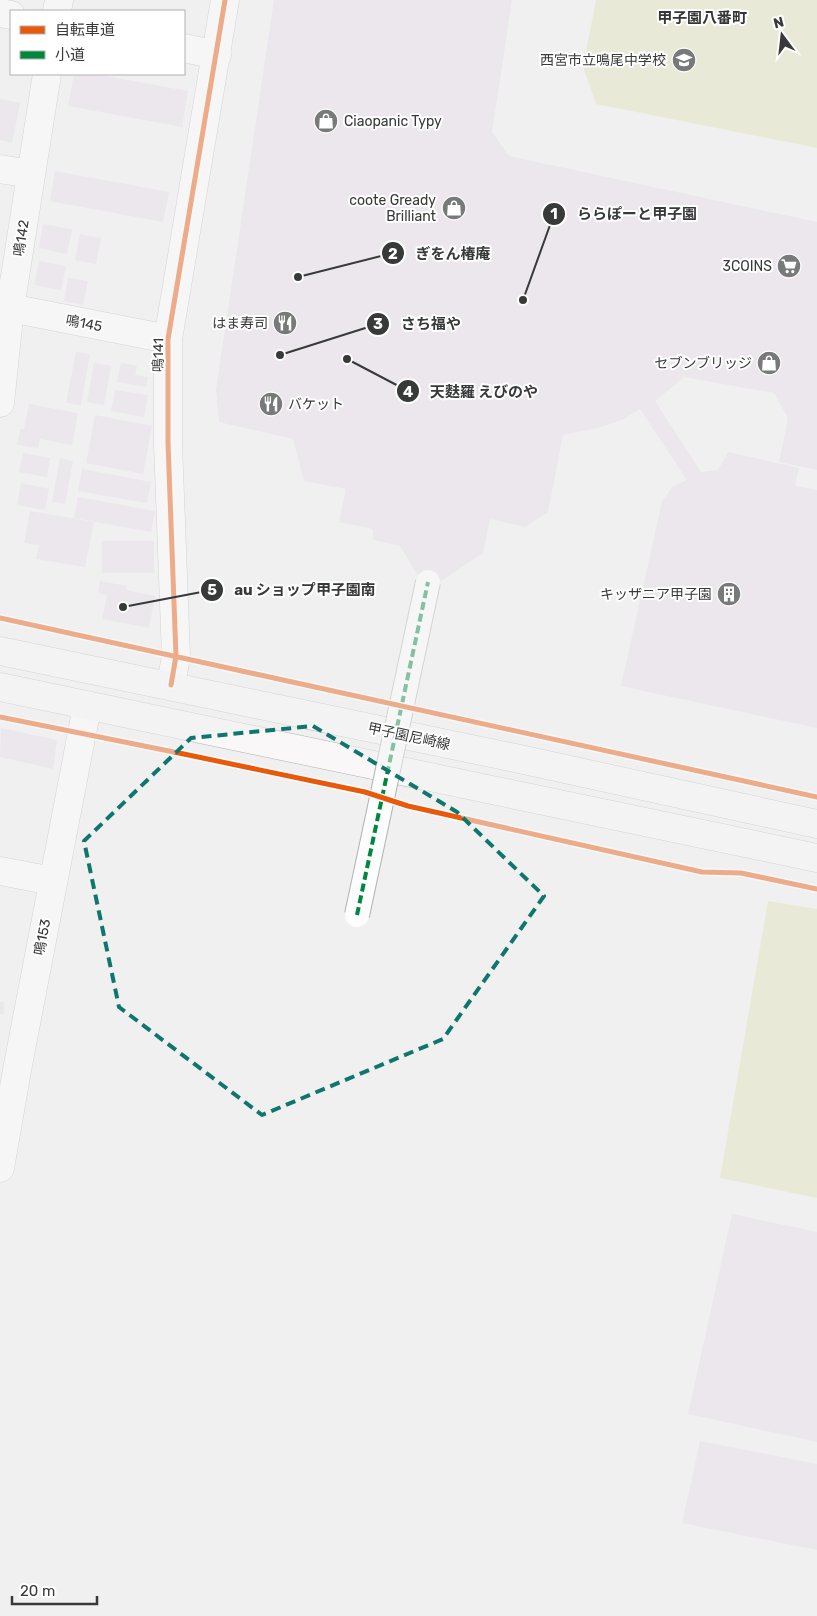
<svg xmlns="http://www.w3.org/2000/svg" width="817" height="1616" font-family="Rubik,'Noto Sans JP',sans-serif">
<style>
.green{fill:#dde3b9}
.building{fill:#e4dce8}
.lines{fill:none;stroke-linecap:round;stroke-linejoin:round}
.minor-casing{stroke:#b1b1b1;stroke-width:29}
.secondary-casing{stroke:#b1b1b1;stroke-width:29}
.minor{stroke:#fdfdfd;stroke-width:28}
.secondary{stroke:#f9f7f7;stroke-width:28}
.pedestrian-bridge-casing{stroke:#b1b1b1;stroke-width:26;stroke-linecap:butt}
.pedestrian-bridge{stroke:#fdfdfd;stroke-width:24}
.quiet{stroke:#00873e;stroke-width:4;stroke-dasharray:8 4;stroke-linecap:butt}
.cycleway-casing{stroke:#fff;stroke-width:8}
.cycleway{stroke:#e8590c;stroke-width:5}
.marked{fill:none;stroke:#0f766e;stroke-width:4;stroke-dasharray:10 6;stroke-linejoin:round}
.labels{text-anchor:middle;stroke-width:4;stroke-linejoin:round;paint-order:stroke}
.poi-label{font-size:14px;fill:#383939;stroke:#fff;text-anchor:end}
.street-label{font-size:14px;fill:#383939;stroke:#fff}
.neighbourhood-label{font-size:15px;font-weight:bold;fill:#343535;stroke:#fff}
.leader{fill:none;stroke:#383939;stroke-width:2}
.callout-dot{fill:#383939;stroke:#fff;stroke-width:2}
.mark-label{font-size:15px;text-anchor:middle;font-weight:bold;fill:#fff}
.callout-label{font-size:15px;text-anchor:middle;font-weight:bold;fill:#383939;stroke:#fff;stroke-width:4;stroke-linejoin:round;paint-order:stroke}
</style>
<rect width="100%" height="100%" fill="#f0f0f0"/>
<g class="green">
<path d="M596,0h221v148l-221,-44 -13,-37z"/>
<path d="M768,901l49,8v289l-97,-20z"/>
</g>
<g class="building">
<path d="M274,0h238l-20,132 17,24 308,66v248l-38,-8 9,-44 -14,-25 -90,-16 -29,24 46,71 17,-2 10,-18 71,16 -4,18 22,4v238l-196,-42 41,-184 10,-15 15,-7 -47,-71 -16,10 -26,9 -35,7 -15,77 -23,15 -35,-8 -7,34 -46,31 -17,-5 -20,-33 -27,-6v-11l-34,-7 7,-33 -42,-8 -11,-42 -74,-17 -3,-32z"/>
<path d="M74,74h21l93,17 -6,36 -114,-21z"/>
<path d="M0,99l20,4 -8,40 -12,-3z"/>
<path d="M55,171l114,21 -6,30 -113,-21z"/>
<path d="M43,224l29,5 -5,25 -28,-6z"/>
<path d="M80,234l21,4 -5,26 -21,-4z"/>
<path d="M39,261l27,5 -5,24 -27,-5z"/>
<path d="M68,278l20,3 -5,24 -19,-4z"/>
<path d="M76,352l14,2 -9,51 -15,-2z"/>
<path d="M94,363l17,3 -7,39 -17,-3z"/>
<path d="M121,363l16,3 -2,9 13,2 -2,10 -29,-5z"/>
<path d="M115,390l33,5 -4,22 -33,-6z"/>
<path d="M29,404l49,9 -6,32 -32,-6 -2,9 -21,-3 3,-16h4z"/>
<path d="M95,415l57,11 -9,48 -57,-11z"/>
<path d="M23,453l27,5 -3,19 -28,-5z"/>
<path d="M60,458l13,3 -8,43 -13,-2z"/>
<path d="M82,469l69,13 -4,21 -69,-12z"/>
<path d="M21,483l28,6 -4,21 -28,-5z"/>
<path d="M78,497l77,14 -4,21 -77,-14z"/>
<path d="M30,511l64,11 -9,45 -49,-8 3,-14 -15,-2z"/>
<rect x="102" y="541" width="52" height="32"/>
<path d="M100,581l27,5 -1,4 29,6 -6,32 -47,-9 5,-24 -9,-2z"/>
<path d="M1,728l56,12 -4,29 -53,-12z"/>
<rect x="0" y="1002" width="4" height="12"/>
<path d="M732,1214l85,18v210l-129,-28z"/>
<path d="M700,1441l117,23v86l-135,-27z"/>
</g>
<g class="lines">
<g class="minor-casing">
<g id="minor">
<path d="M57,11l2,-11"/>
<path d="M0,13l11,2"/>
<path d="M184,48l33,7"/>
<path d="M0,169l31,5"/>
<path d="M0,306l168,33"/>
<path d="M0,403l10,-95 37,-234"/>
<path d="M171,685l5,-29 -8,-213v-104l57,-339"/>
<path d="M0,871l53,10"/>
<path d="M0,1168l17,-98 70,-363"/>
</g>
</g>
<g class="secondary-casing">
<g id="secondary">
<path d="M0,651l515,107 302,66"/>
<path d="M0,687l817,171"/>
</g>
</g>
<use href="#minor" class="minor"/>
<use href="#secondary" class="secondary"/>
<g class="pedestrian-bridge-casing">
<path id="pedestrian-bridge" d="M357,915l71,-333"/>
</g>
<use href="#pedestrian-bridge" class="pedestrian-bridge"/>
<path class="quiet" d="M357,915l71,-333"/>
<g class="cycleway-casing">
<g id="cycleway">
<path d="M0,618l817,179"/>
<path d="M171,685l5,-29 -8,-213v-104l57,-339"/>
<path d="M0,717l179,36 186,39 43,14 294,66 39,1 76,16"/>
</g>
</g>
<use href="#cycleway" class="cycleway"/>
</g>
<path d="M0 0H817V1616H0ZM313,726l144,86 87,84 -101,143 -181,76 -143,-108 -35,-166 107,-103z" fill="#f0f0f0" fill-opacity=".55" fill-rule="evenodd"/>
<path class="marked" d="M313,726l144,86 87,84 -101,143 -181,76 -143,-108 -35,-166 107,-103z"/>
<defs>
<g id="school-disc" transform="scale(1.25)"><circle r="9.5" fill="#787979" stroke="#fff"/><path d="M0-5L7-2L0 1L-7-2ZM-4 1L0 2.5L4 1V4Q0 6-4 4Z" fill="#fff"/></g>
<g id="shop-disc" transform="scale(1.25)"><circle r="9.5" fill="#787979" stroke="#fff"/><path d="M-5-2.5h2.3a2.7 3.5 0 0 1 5.4 0H5L5.5 6h-11ZM-1.5-2.5h3a1.5 2.3 0 0 0-3 0Z" fill="#fff"/></g>
<g id="supermarket-disc" transform="scale(1.25)"><circle r="9.5" fill="#787979" stroke="#fff"/><path d="M-6-5.5h2.5l.6 2H6L4.5 2H-2.5L-4.4-4H-6ZM-1.5 3.2a1.3 1.3 0 1 0 .1 0ZM3 3.2a1.3 1.3 0 1 0 .1 0Z" fill="#fff"/></g>
<g id="restaurant-disc" transform="scale(1.25)"><circle r="9.5" fill="#787979" stroke="#fff"/><path d="M-5-6h1v4h1v-4h1v4h1v-4h1v5L-1.5 .5V6h-2V.5L-5-1ZM5-6V6H3V1.5H1.5Q1.5-4 5-6Z" fill="#fff"/></g>
<g id="building-disc" transform="scale(1.25)"><circle r="9.5" fill="#787979" stroke="#fff"/><path d="M-4-6H4V6H1V3H-1V6H-4ZM-2.5-4.3h1.7v1.8h-1.7ZM.8-4.3h1.7v1.8H.8ZM-2.5-1h1.7V.8h-1.7ZM.8-1h1.7V.8H.8Z" fill="#fff"/></g>
</defs>
<g fill-rule="evenodd">
<use href="#school-disc" x="684" y="60"/>
<use href="#shop-disc" x="326" y="121"/>
<use href="#shop-disc" x="454" y="208"/>
<use href="#supermarket-disc" x="789" y="266"/>
<use href="#restaurant-disc" x="285" y="323"/>
<use href="#shop-disc" x="769" y="363"/>
<use href="#restaurant-disc" x="271" y="404"/>
<use href="#building-disc" x="729" y="594"/>
</g>
<g class="labels">
<g class="poi-label">
<text x="666" y="65">西宮市立鳴尾中学校</text>
<text x="344" y="126" text-anchor="start">Ciaopanic Typy</text>
<text x="436" y="205">coote Gready<tspan x="436" dy="16">Brilliant</tspan></text>
<text x="772" y="271">3COINS</text>
<text x="268" y="328">はま寿司</text>
<text x="752" y="368">セブンブリッジ</text>
<text x="288" y="409" text-anchor="start">バケット</text>
<text x="712" y="599">キッザニア甲子園</text>
</g>
<g class="street-label">
<text transform="translate(21 238) rotate(-81)" y="5">鳴142</text>
<text transform="translate(84 323) rotate(11)" y="5">鳴145</text>
<text transform="translate(158 355) rotate(-89)" y="5">鳴141</text>
<text transform="translate(409 736) rotate(12)" y="5">甲子園尼崎線</text>
<text transform="translate(42 937) rotate(-79)" y="5">鳴153</text>
</g>
<g class="neighbourhood-label">
<text x="702" y="23">甲子園八番町</text>
</g>
</g>
<path class="leader" d="M523 300L554 214M298 277L393 253M280 355L378 324M347 359L408 391M123 607L212 590"/>
<g class="callout-dot">
<circle cx="523" cy="300" r="5"/>
<circle cx="298" cy="277" r="5"/>
<circle cx="280" cy="355" r="5"/>
<circle cx="347" cy="359" r="5"/>
<circle cx="123" cy="607" r="5"/>
<circle cx="554" cy="214" r="12"/>
<circle cx="393" cy="253" r="12"/>
<circle cx="378" cy="324" r="12"/>
<circle cx="408" cy="391" r="12"/>
<circle cx="212" cy="590" r="12"/>
</g>
<g class="mark-label">
<text x="554" y="219">1</text>
<text x="393" y="259">2</text>
<text x="378" y="329">3</text>
<text x="408" y="397">4</text>
<text x="212" y="595">5</text>
</g>
<g class="callout-label">
<text x="637" y="219">ららぽーと甲子園</text>
<text x="453" y="259">ぎをん椿庵</text>
<text x="431" y="329">さち福や</text>
<text x="484" y="397">天麩羅 えびのや</text>
<text x="305" y="595">au ショップ甲子園南</text>
</g>
<rect x="10" y="10" width="175" height="65" fill="#ffffff" stroke="#afb0b0"/>
<rect x="20" y="26" width="25" height="8" fill="#e8590c" stroke="#afb0b0"/>
<text x="55" y="35" font-size="15" fill="#383939">自転車道</text>
<rect x="20" y="51" width="25" height="8" fill="#00873e" stroke="#afb0b0"/>
<text x="55" y="60" font-size="15" fill="#383939">小道</text>
<g transform="translate(782 35) rotate(345)" stroke="#ffffff" stroke-width="4" paint-order="stroke">
<path d="M0-4L9 19L0 12L-9 19Z" fill="#383939"/>
<text y="-8" font-size="14" font-weight="bold" text-anchor="middle" fill="#383939">N</text>
</g>
<path d="M12 1596v8h85v-8" fill="none" stroke="#383939" stroke-width="2.5"/>
<text x="20" y="1596" font-size="15" fill="#383939" stroke="#ffffff" stroke-width="4" paint-order="stroke">20 m</text>
</svg>
